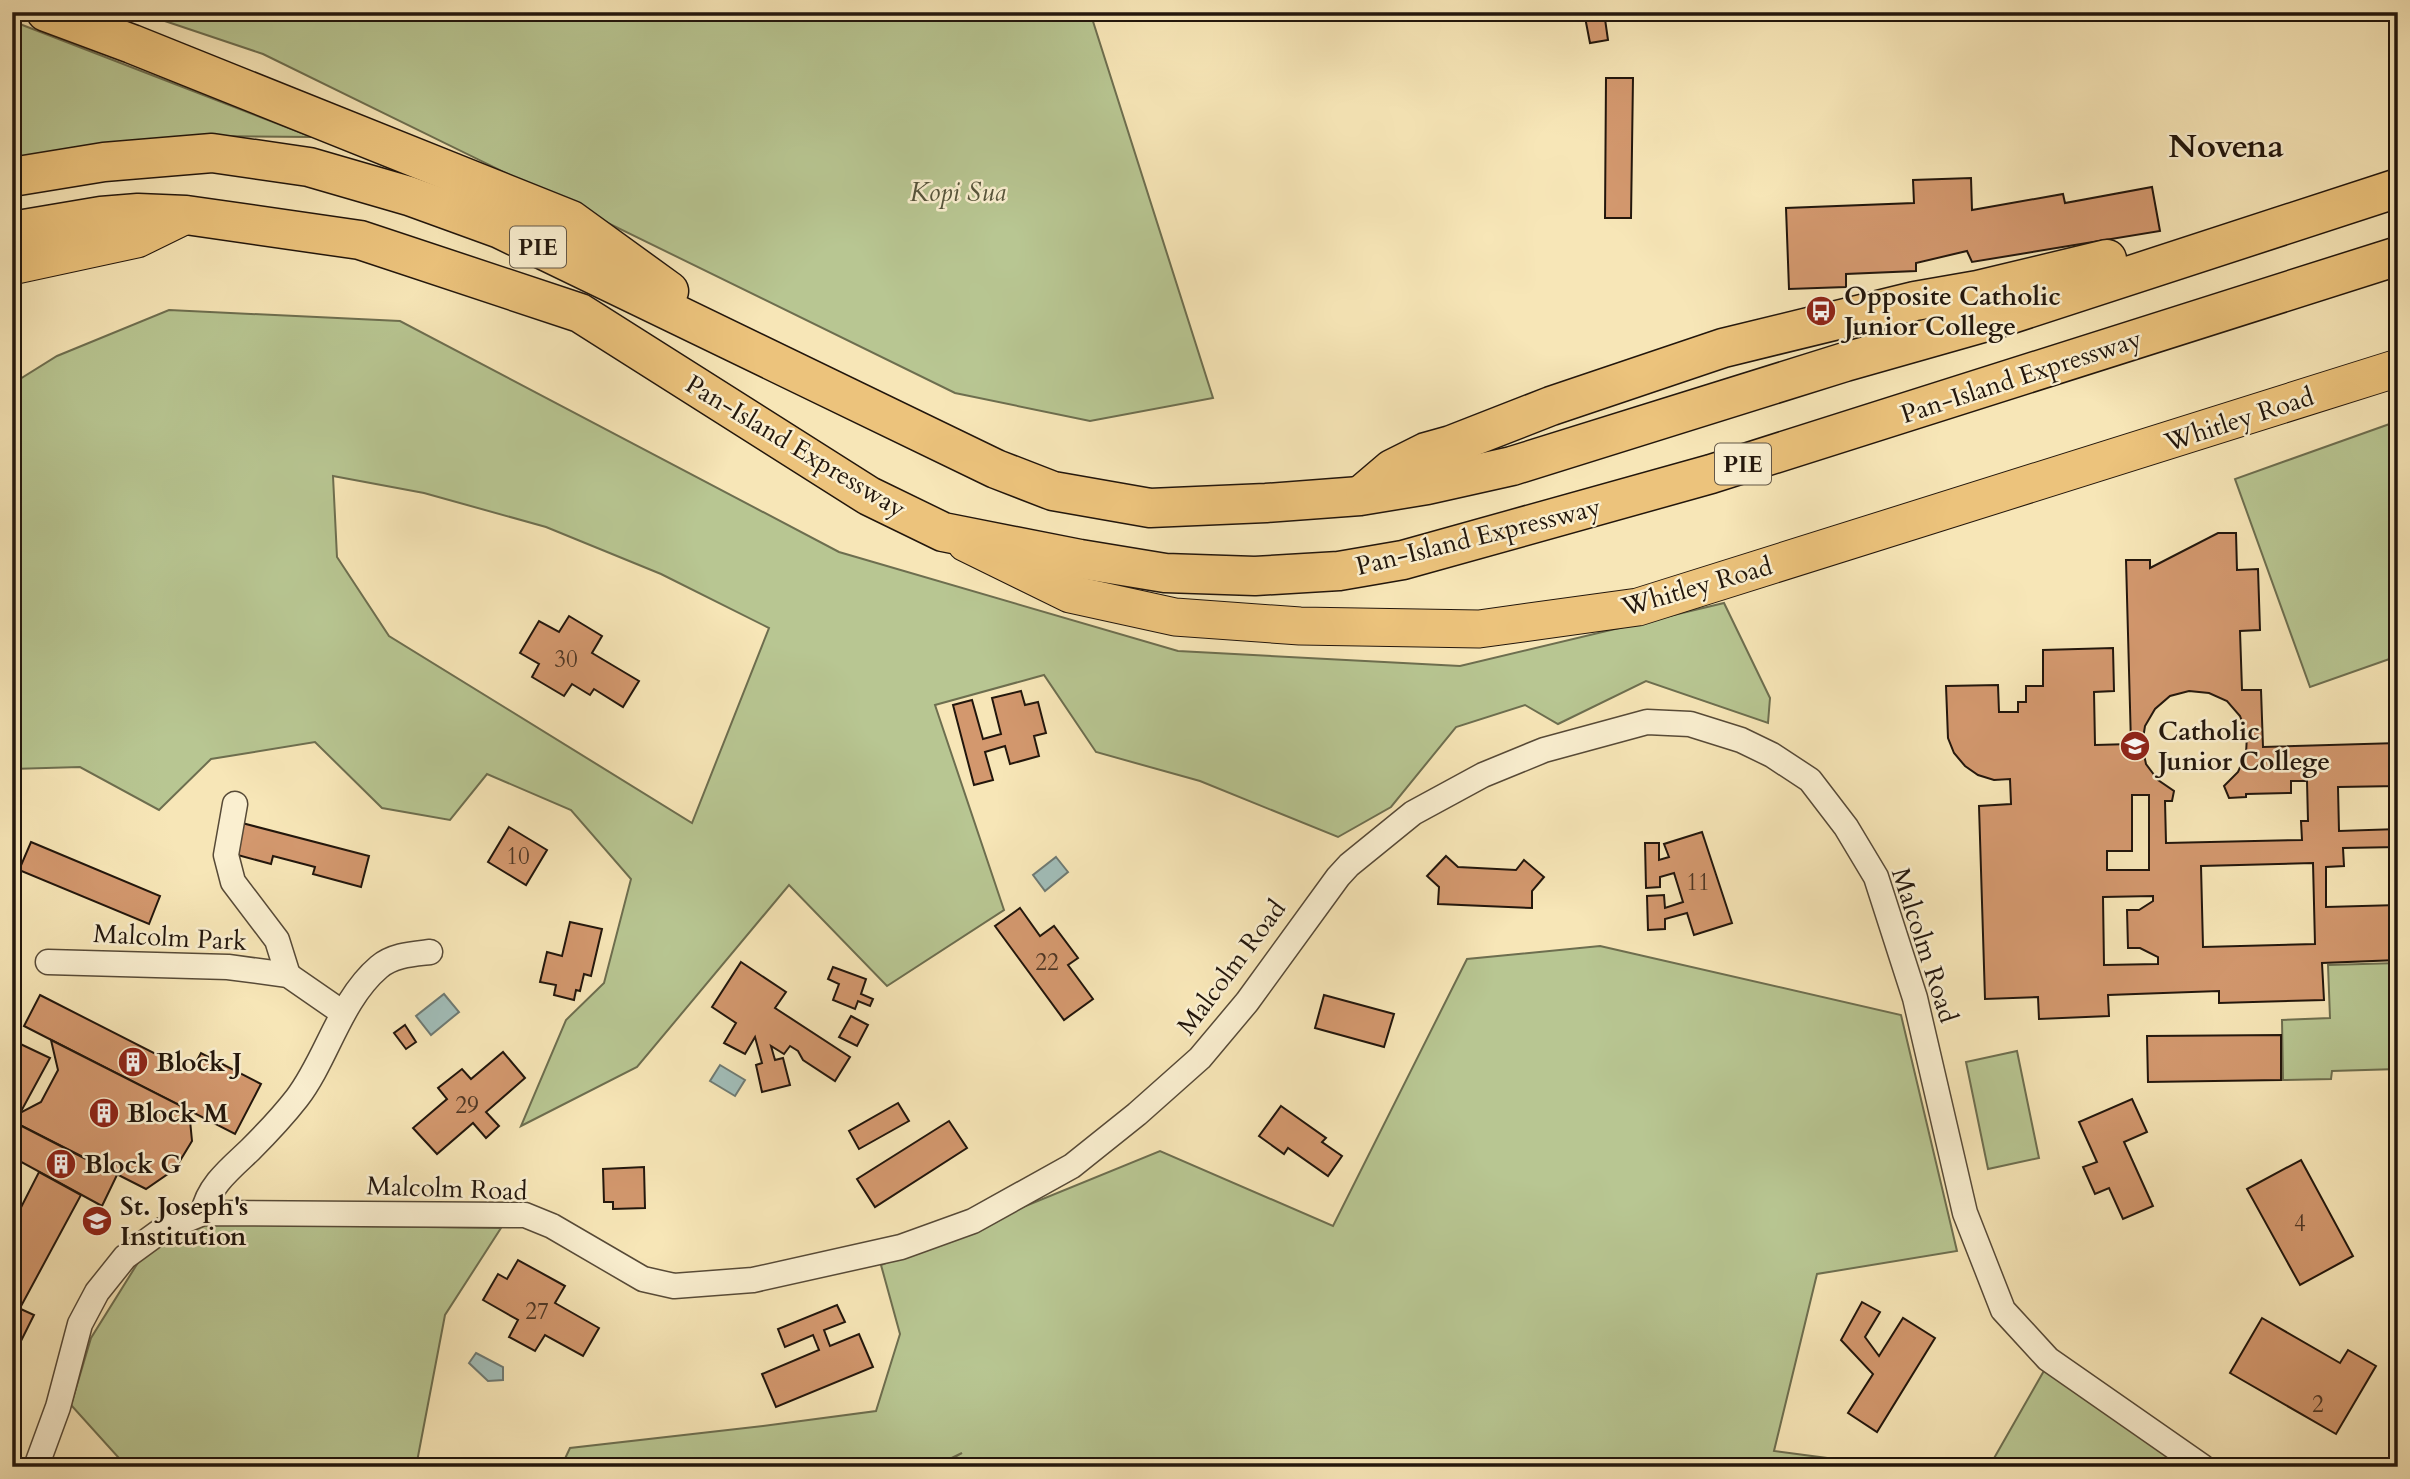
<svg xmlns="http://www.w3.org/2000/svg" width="2410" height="1479" font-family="Cardo,serif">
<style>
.green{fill:#b8c692;stroke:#6d6e4f;stroke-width:2;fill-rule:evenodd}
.water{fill:#a1bdb8;stroke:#6e7a73;stroke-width:2}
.building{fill:#d3986e;stroke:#22160c;stroke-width:2;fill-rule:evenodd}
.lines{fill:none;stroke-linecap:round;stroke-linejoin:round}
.street-casing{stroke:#574a37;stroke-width:27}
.primary-casing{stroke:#22160c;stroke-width:39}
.highway-casing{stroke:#22160c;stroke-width:41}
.street{stroke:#faefd0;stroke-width:24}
.primary{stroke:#ecc37c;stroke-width:37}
.highway{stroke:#ecc37c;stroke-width:38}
.labels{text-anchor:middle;stroke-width:5;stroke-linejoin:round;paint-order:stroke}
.number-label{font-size:23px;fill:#4e3624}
.shield{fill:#faefd0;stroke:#635747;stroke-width:2}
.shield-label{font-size:24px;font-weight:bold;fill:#22160c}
.park-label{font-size:26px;font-style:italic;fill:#56543b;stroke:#faefd0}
.poi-label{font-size:26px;font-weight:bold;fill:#22160c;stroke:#faefd0;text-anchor:start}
.street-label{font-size:26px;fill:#22160c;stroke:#faefd0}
.district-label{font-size:33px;font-weight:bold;fill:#22160c;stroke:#faefd0}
</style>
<rect width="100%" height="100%" fill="#f7e6b7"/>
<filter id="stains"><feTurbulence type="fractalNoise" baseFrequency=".00286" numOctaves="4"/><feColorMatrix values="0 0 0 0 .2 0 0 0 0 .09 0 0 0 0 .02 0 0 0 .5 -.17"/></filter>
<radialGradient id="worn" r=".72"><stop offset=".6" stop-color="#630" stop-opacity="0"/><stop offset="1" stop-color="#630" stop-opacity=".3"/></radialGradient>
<g class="green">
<path d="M138,12h952l123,386 -123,23 -135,-28 -692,-339z"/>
<path d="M12,21l300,116 -103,-1 -197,29z"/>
<path d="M169,310l231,11 439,231 339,99 282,15 264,-63 46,95 -2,25 -122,-42 -88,43 -33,-19 -69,22 -65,80 -53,30 -138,-56 -104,-29 -52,-77 -109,30 69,205 -117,76 -98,-101 -152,182 -116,59 45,-106 38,-37 27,-104 -60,-69 -84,-36 -37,46 -68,-12 -67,-66 -104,17 -52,51 -79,-43 -68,2v-385l45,-28zM333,476l91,17 122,34 115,47 108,54 -77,195 -303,-187 -52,-79z"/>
<path d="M2398,421v235l-88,31 -75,-208z"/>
<path d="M1600,946l301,69 56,236 -140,23 -43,177 53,7 9,9h-898l24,-14 -29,14h-372l9,-19 193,-22 113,-15 24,-77 -19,-69 279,-114 173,75 134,-267z"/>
<path d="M2398,963v106l-66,2 -1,8 -48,1 -1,-60 48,-2 -2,-53z"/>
<path d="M2017,1051l22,107 -51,11 -22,-107z"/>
<path d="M208,1224l293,4 -56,87 -29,152h-289l-56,-62 20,-67 48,-77 31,-23z"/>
<path d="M2045,1369l139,98h-195z"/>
</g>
<g class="water">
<path d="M1056,857l12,15 -23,19 -12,-16z"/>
<path d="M444,994l15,18 -28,23 -15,-19z"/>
<path d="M720,1065l25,15 -10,16 -25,-15z"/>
<path d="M476,1353l27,14v13l-15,1 -19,-18z"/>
</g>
<g class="building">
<path d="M1584,12h20l4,28 -18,3z"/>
<path d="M1606,78h27l-2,140h-26z"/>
<path d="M1971,178l1,32 91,-16 2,9 87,-16 8,44 -188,31 -5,-11 -51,12v8l-70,3v13l-57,2 -3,-81 128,-5 -1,-23z"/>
<path d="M2218,533h18l1,37 21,-1 2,61 -20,1 2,59h19l2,57 135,-4v43l-60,1 1,44 59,-2v18l-55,1 1,18 -18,1v40l72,-2v55l-76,3 2,37 -105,3v-12l-111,4 1,21 -70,3 -1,-22 -53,2 -6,-193 32,-2 -1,-25 -16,1 -16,-5 -13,-9 -11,-13 -6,-15 -2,-52 52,-1 1,27h19v-10h8v-16h17v-36l70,-2 1,43 -20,1 1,53 36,-1 -5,-184h24v8zM2189,691l20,2 18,8 13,15 7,19 -1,19 -8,18 -14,14 5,12 17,-1v-3l45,-1v-12h16l1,40h-7l1,19 -136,3 -1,-42h7l2,-10 -16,-11 -12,-16 -4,-19 3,-19 10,-17 15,-13zM2132,795h17v75h-42v-19h25zM2313,863l2,81 -112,3 -2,-81zM2153,896v5l-14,9h-12l1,38h12l18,9v7l-54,1 -1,-68z"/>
<path d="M569,616l33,20 -10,17 47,28 -16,26 -29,-18 -4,6 -18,-11 -8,12 -32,-19 7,-13 -19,-11 19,-32 20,11z"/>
<path d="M1021,691l4,14 13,-3 8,31 -12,3 5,20 -29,8 -5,-18 -20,6 8,28 -19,5 -21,-80 19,-5 11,39 18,-5 -9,-36z"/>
<path d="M242,823l127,33 -8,31 -48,-13 2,-7 -42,-11 -2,8 -37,-10z"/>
<path d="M509,827l38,23 -21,35 -38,-23z"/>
<path d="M1702,832l30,91 -38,12 -7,-22 -22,6v10l-17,1 -1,-34 17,-1 1,13 18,-6 -9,-29 -14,4v10l-14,1 -1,-45h14v17l10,-3 -5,-13z"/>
<path d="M31,842l129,54 -11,28 -130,-54z"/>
<path d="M1446,856l12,11 58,3 8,-10 20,17 -12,14v17l-94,-4 1,-17 -12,-11z"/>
<path d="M1020,908l20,28 14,-10 24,32 -10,7 25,34 -29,21 -69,-94z"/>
<path d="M570,922l32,7 -11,47 -7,-2 -4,17 -4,-1 -2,10 -20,-5 2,-10 -16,-3 7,-30 15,4z"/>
<path d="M741,962l45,30 -11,16 75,49 -15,24 -32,-21 -5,-9 -8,-5 -6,8 -13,-8 4,14 8,-2 7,27 -28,7 -6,-27 6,-2 -7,-26 -10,17 -21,-11 12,-20 -24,-16z"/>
<path d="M833,967l33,12 -5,15 12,5 -3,7 -12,-5 -3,8 -22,-9 6,-16 -11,-5z"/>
<path d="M40,995l151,77 10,-19 60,31 -26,50 -211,-108z"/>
<path d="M1324,995l70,19 -10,33 -69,-19z"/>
<path d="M851,1016l17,9 -11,21 -18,-9z"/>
<path d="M405,1025l11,17 -10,7 -12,-16z"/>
<path d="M2281,1035v45l-133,2 -1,-46z"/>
<path d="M12,1040l38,18 -38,70z"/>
<path d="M51,1040l138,70 3,31 -17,28 -29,20 -134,-68v-4l29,-15 17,-32z"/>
<path d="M503,1052l22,26 -39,34 13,14 -13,12 -13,-15 -36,31 -24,-26 34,-29 -9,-11 24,-19 9,10z"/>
<path d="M2132,1099l15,33 -23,10 29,64 -30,13 -14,-31 -14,6 -12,-27 14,-5 -18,-40z"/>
<path d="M898,1103l11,18 -50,28 -10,-18z"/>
<path d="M1281,1106l45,32 -4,4 20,14 -14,20 -40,-28 -4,6 -25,-18z"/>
<path d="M12,1121l105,54 -15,31 -90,-49z"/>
<path d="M949,1121l18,27 -92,59 -18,-28z"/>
<path d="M2301,1160l52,96 -53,29 -53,-96z"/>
<path d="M644,1167l1,41 -32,1v-7h-9l-1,-33z"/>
<path d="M39,1172l42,23 -61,113 -8,38v-121z"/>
<path d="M518,1260l47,26 -10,17 44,25 -16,28 -38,-21 -10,16 -26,-14 9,-17 -35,-20 15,-26 9,5z"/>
<path d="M1862,1302l18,10 -15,25 14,19 24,-38 32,20 -58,94 -29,-19 25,-39 -32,-34z"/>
<path d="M12,1305l22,10 -16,32 -6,-3z"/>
<path d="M837,1305l8,17 -21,8 6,16 29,-12 14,33 -97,40 -14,-33 57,-24 -6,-15 -28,12 -7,-18z"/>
<path d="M2262,1318l78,45 8,-13 28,16 -40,68 -106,-61z"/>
</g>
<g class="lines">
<g class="street-casing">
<g id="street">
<path d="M235,804l-9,51 7,27 44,58 11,35"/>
<path d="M48,962l180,5 60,8 55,38"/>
<path d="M203,1213c5,-27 28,-45 47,-63 16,-16 33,-34 47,-52 30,-39 43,-98 82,-131 14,-12 34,-13 51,-15"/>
<path d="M36,1467l22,-60 22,-83 17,-32 28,-35 37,-27 41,-17 322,2 27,11 91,53 31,7 79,-6 148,-33 72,-26 99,-55 65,-52 63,-56 47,-56 91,-125 11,-12 64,-52 70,-38 61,-25 103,-28 43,2 51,16 31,15 38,25 36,47 30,50 39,121 50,215 38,97 45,49 155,108"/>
</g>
</g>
<g class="primary-casing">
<g id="primary">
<path d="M12,266l125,-27 49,-24"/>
<path d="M966,543l104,51 105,23 125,9 179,3 159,-22 760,-239"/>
</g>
</g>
<g class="highway-casing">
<g id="highway">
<path d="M46,12l86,32 439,176 98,71"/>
<path d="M12,177l92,-15 108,-9 97,14 100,29 91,33 496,240 57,22 97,17 116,-5 94,-7 67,-11 85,-19 333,-104 148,-42 405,-132"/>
<path d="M12,231l89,-15 37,-3 48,2 174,25 220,73 289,183 74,36 137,27 85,14 90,3 84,-5 64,-11 308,-86 687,-218"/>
<path d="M1365,492l27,-23 34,-17 25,-7 100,-39 172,-58 192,-47 63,-11 129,-31"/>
</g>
</g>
<use href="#street" class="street"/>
<use href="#primary" class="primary"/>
<use href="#highway" class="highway"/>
</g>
<defs>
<g id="bus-disc" transform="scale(1.575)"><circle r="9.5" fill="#8f2418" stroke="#faefd0"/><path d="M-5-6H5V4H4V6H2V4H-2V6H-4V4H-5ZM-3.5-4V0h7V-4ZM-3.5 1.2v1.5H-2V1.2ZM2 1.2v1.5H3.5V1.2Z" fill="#fff"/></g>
<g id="university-disc" transform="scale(1.575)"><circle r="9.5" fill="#8f2418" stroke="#faefd0"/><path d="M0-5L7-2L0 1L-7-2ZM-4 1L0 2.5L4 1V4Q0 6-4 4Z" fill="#fff"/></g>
<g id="building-disc" transform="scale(1.575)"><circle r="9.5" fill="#8f2418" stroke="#faefd0"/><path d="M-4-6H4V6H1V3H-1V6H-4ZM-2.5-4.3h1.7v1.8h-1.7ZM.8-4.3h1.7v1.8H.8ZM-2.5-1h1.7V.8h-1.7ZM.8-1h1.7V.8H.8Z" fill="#fff"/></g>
<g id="school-disc" transform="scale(1.575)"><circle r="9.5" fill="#8f2418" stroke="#faefd0"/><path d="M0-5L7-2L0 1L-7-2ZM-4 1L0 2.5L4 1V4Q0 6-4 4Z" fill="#fff"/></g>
</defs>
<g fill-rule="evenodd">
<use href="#bus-disc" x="1821" y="311"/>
<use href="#university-disc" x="2135" y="746"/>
<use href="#building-disc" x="133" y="1062"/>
<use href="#building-disc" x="104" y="1113"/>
<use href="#building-disc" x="61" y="1164"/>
<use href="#school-disc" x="97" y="1221"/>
</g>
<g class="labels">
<g class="number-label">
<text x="566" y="667">30</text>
<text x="518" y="864">10</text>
<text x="1698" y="890">11</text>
<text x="1047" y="970">22</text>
<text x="467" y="1113">29</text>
<text x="2300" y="1231">4</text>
<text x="537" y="1319">27</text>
<text x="2318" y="1412">2</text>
</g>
<g class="shield">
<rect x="510" y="226.5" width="56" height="41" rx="5"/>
<rect x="1715" y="443.5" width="56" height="41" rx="5"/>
</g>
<g class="shield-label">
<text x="538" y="255">PIE</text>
<text x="1743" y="472">PIE</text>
</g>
<g class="park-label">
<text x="958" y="201">Kopi Sua</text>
</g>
<g class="poi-label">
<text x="1844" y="305">Opposite Catholic<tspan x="1844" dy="30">Junior College</tspan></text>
<text x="2158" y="740">Catholic<tspan x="2158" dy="30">Junior College</tspan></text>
<text x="156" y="1071">Block J</text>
<text x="127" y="1122">Block M</text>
<text x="84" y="1173">Block G</text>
<text x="120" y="1215">St. Joseph's<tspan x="120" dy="30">Institution</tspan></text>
</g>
<g class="street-label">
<text transform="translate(2021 376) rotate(-18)" y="9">Pan-Island Expressway</text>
<text transform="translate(2239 419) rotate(-18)" y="9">Whitley Road</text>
<text transform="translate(796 446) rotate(31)" y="9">Pan-Island Expressway</text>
<text transform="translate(1478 536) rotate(-14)" y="9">Pan-Island Expressway</text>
<text transform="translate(1697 586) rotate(-16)" y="9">Whitley Road</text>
<text transform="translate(170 937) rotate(3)" y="9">Malcolm Park</text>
<text transform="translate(1925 945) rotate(72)" y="9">Malcolm Road</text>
<text transform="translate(1231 967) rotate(-53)" y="9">Malcolm Road</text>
<text transform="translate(447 1188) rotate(2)" y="9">Malcolm Road</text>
</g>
<g class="district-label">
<text x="2226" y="157">Novena</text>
</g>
</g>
<rect width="2410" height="1479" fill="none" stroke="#f7e6b7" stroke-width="42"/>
<rect x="14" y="14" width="2382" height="1451" fill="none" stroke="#22160c" stroke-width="3.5"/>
<rect x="21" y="21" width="2368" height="1437" fill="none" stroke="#22160c" stroke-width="2"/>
<rect width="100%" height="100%" filter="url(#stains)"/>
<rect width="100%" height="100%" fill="url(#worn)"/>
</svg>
